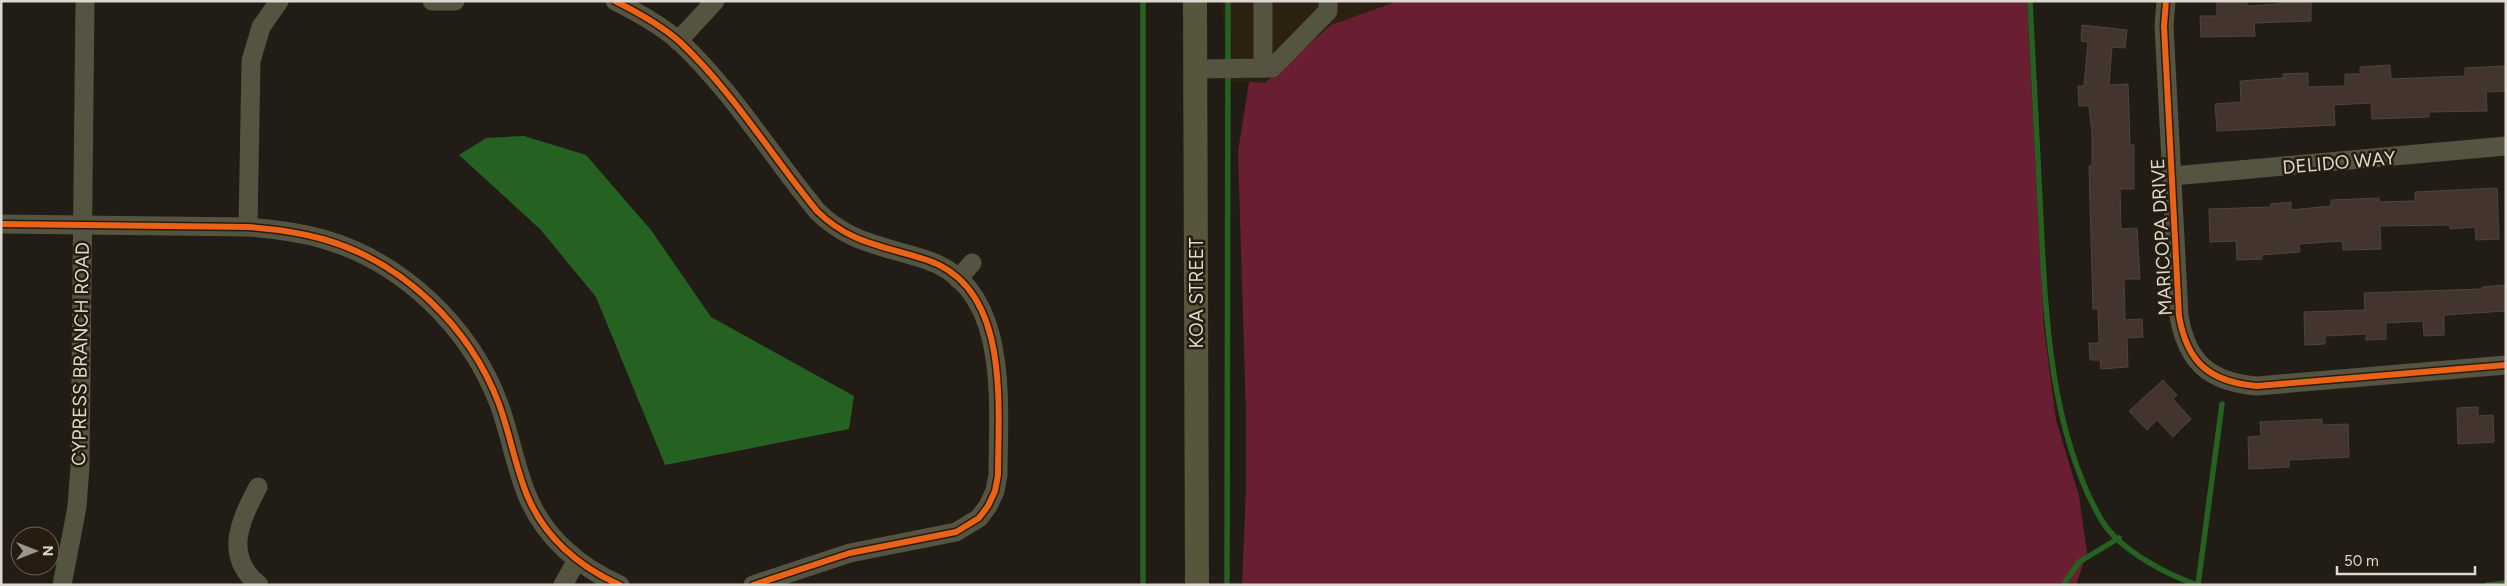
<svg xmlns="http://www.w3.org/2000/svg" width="2507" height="586" font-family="Figtree,sans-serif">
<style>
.built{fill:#2c2110}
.green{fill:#691f31}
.water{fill:#256121}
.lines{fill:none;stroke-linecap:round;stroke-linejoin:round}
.stream{stroke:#256121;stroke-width:5.5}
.building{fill:#43352d;stroke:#4b4540}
.minor{stroke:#555441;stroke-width:19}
.major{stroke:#57563d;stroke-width:24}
.cycleway-casing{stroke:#261d10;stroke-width:9}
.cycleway{stroke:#ea6118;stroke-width:6}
.labels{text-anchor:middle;stroke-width:5;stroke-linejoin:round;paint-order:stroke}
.street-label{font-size:19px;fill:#ded8d0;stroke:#261d10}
</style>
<rect width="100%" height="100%" fill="#211c15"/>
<path class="built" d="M1222,1h176l-67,24 -66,58 -37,-1z"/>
<path class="green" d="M1398,1h629l17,327 12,92 23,76 8,57 -11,32h-834l4,-97v-72l-8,-264 11,-70 16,1 66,-58z"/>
<path class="water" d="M524,136l62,19 65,75 60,87 143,79 -5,33 -184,36 -69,-168 -56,-68 -81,-74 27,-17z"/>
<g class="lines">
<g class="stream">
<path d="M1143,1v584"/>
<path d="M2030,1c3,67 7,134 10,200 5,105 8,228 62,320 18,29 65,54 96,64"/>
<path d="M1227,585l1,-584"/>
<path d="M2063,585l16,-23 40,-24"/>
<path d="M2198,585l24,-181"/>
<path d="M2487,585l19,-2"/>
</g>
</g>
<g class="building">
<path d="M2217,1h30v5l32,-2v-3h32v20l-57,2 1,13 -54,1 -1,-21h17z"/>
<path d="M2082,25l45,5 -2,18 -13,-1 -3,38 19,-1 2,61h4v44h-14l1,40 16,-1 3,51h-16l1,41 17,-1 1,18 -16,1 1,29 -27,2 -1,-9h-10l-1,-17h10l-1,-34h-5l-4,-143h3v-33l-3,-27h-10l-1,-20h6l4,-44 -7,-1z"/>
<path d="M2390,65l1,14 74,-3v-8l41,-2v25l-20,1 1,19 -58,1v5l-57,2 -1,-16 -37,2 1,20 -118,6 -2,-27 26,-2 -1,-21 43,-3v-4l25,-1v14l37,-1v-12h15v-7z"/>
<path d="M2497,188l2,51 -23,1 -1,-13 -25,2 -1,-4 -69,1 1,23 -38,1 -1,-9 -43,3 1,8 -38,3v4l-25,1 -1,-19 -26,1 -1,-33 62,-2v-3l20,-2v8l40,-4v-6l48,-2v4l36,-1v-9z"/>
<path d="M2506,285v26l-62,4v20l-20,1 -1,-15 -37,2v16l-20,1v-6l-41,2v8l-20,1 -1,-33 61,-2 -1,-17 118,-4v-2z"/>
<path d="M2163,380l14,15 -4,4 18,20 -18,18 -16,-17 -10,10 -18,-19z"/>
<path d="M2478,407v9l15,-1 1,27 -36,2 -1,-36z"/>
<path d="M2322,419v6l26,-1 1,33 -60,3v7l-40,2 -1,-32 13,-1 -1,-14z"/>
</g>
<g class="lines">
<g class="minor">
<path d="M432,1h23"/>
<path d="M615,1c22,11 47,25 65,41 53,50 91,113 137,169 33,33 68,35 110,49 84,28 71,145 71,215l-3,16 -7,15 -9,12 -23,14 -106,21 -97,32"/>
<path d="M2166,1l-2,25 15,290c8,47 31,66 78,70l249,-21"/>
<path d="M678,41l37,-40"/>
<path d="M1263,68v-67"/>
<path d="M1195,69l77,-1 56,-57v-10"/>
<path d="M2173,176l333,-30"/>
<path d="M1,224l247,3c26,2 50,5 75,12 80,23 147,88 176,165 11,30 16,62 28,91 17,42 52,72 93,90"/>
<path d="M248,227l3,-166 10,-34 18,-26"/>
<path d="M958,279l14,-16"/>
<path d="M258,487c-18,34 -35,69 1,98"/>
<path d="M62,585l15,-78 3,-41 5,-465"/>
<path d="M563,585l14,-25"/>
</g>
<path class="major" d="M1195,1l2,584"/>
<g class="cycleway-casing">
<g id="cycleway">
<path d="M615,1c22,11 47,25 65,41 53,50 91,113 137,169 33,33 68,35 110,49 84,28 71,145 71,215l-3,16 -7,15 -9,12 -23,14 -106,21 -97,32"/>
<path d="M2166,1l-2,25 15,290c8,47 31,66 78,70l249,-21"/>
<path d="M1,224l247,3c26,2 50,5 75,12 80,23 147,88 176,165 11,30 16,62 28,91 17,42 52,72 93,90"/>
</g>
</g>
<use href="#cycleway" class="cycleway"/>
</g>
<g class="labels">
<g class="street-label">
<text transform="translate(2339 162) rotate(-5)" y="7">DELIDO WAY</text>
<text transform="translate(2161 237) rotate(-93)" y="7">MARICOPA DRIVE</text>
<text transform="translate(1196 293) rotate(-90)" y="7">KOA STREET</text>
<text transform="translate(80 354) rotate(-89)" y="7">CYPRESS BRANCH ROAD</text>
</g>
</g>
<rect width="2507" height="586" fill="none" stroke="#ded8d0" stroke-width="5"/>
<g transform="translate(35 551) rotate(90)"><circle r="24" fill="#261d10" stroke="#70685d"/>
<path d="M0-4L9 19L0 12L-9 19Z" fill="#9c968f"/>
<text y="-8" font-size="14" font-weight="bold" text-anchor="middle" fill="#ded8d0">N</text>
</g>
<path d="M2337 566v8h138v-8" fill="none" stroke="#ded8d0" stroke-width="2.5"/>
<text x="2344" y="566" font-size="15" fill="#ded8d0" stroke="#261d10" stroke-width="4" paint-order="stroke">50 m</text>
</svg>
